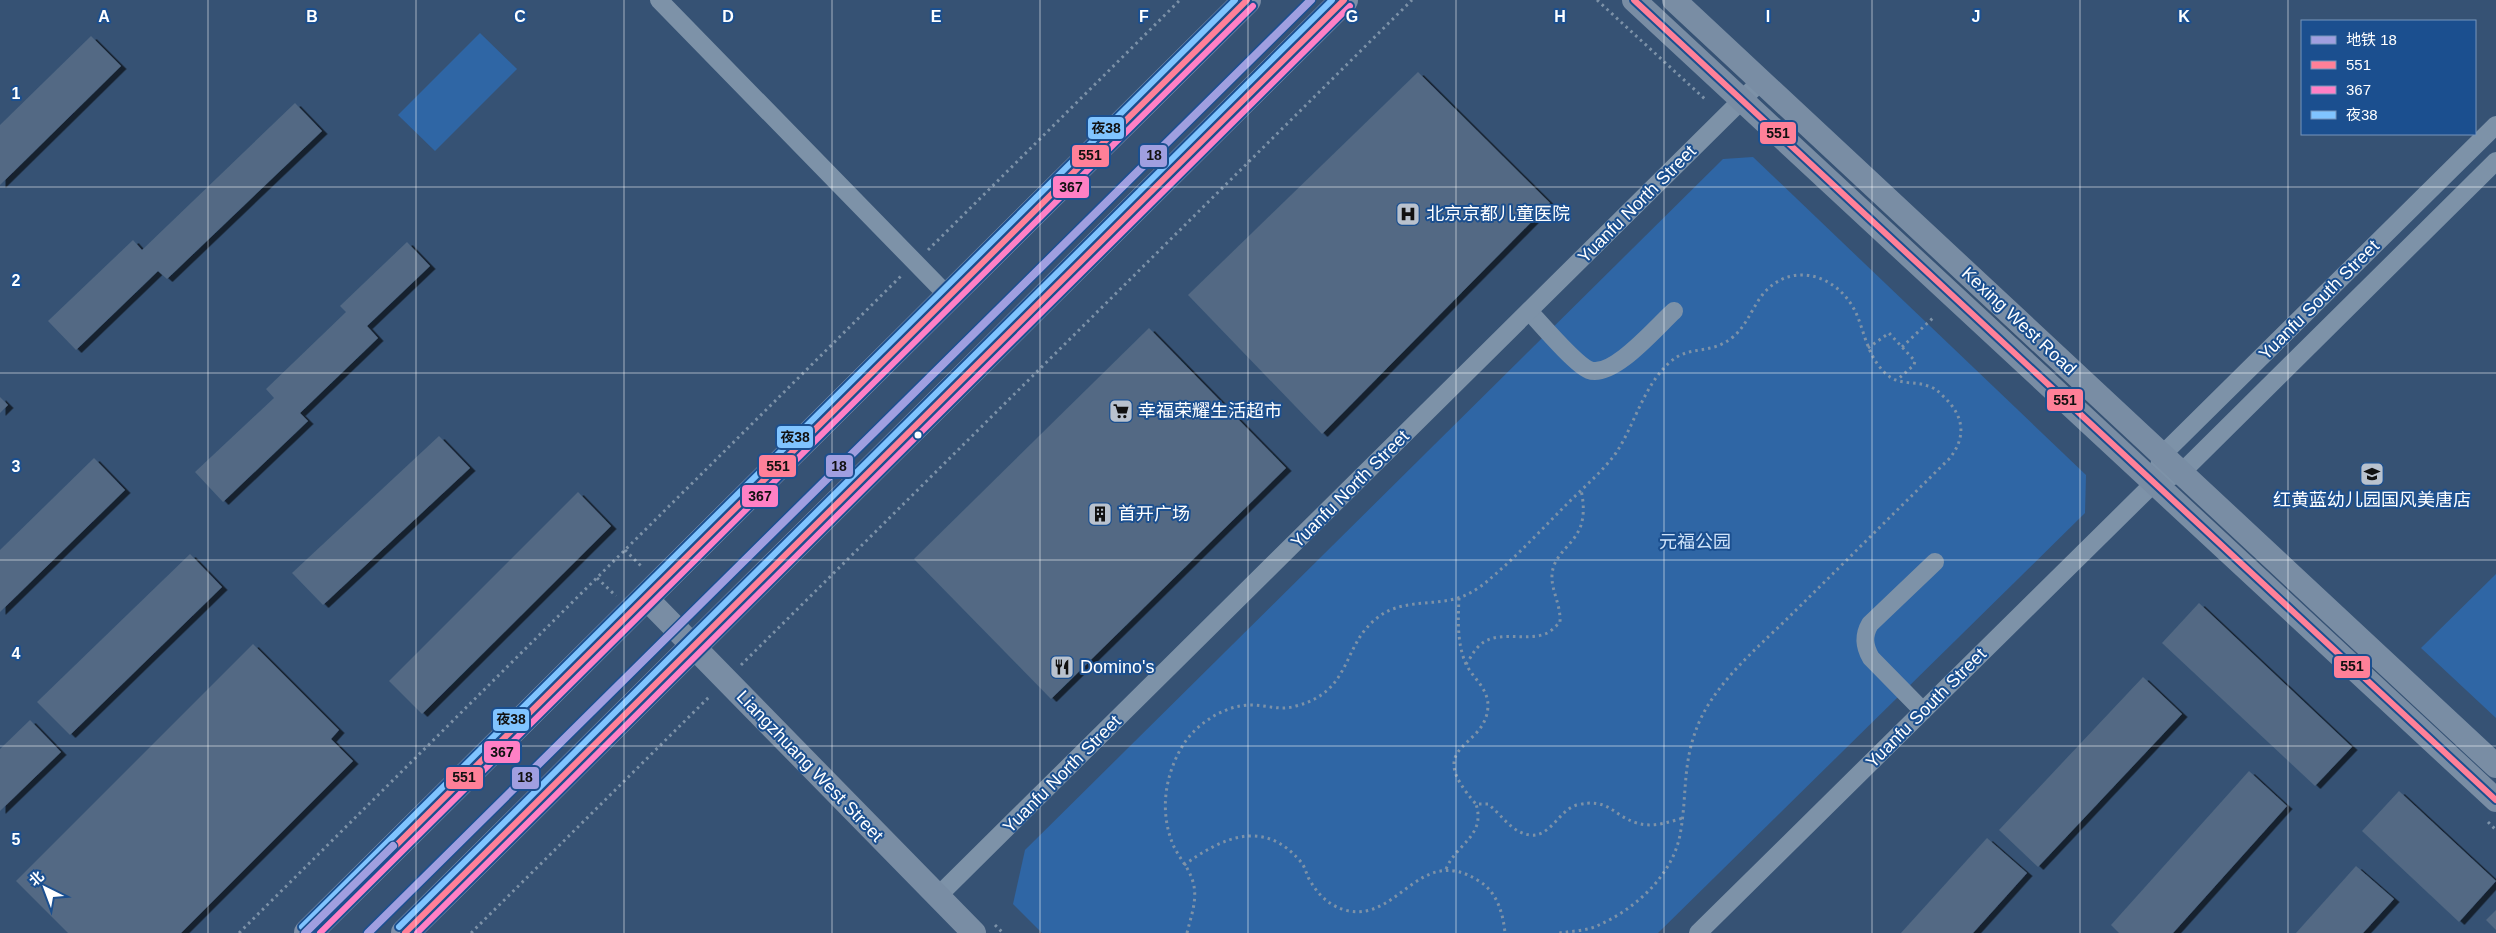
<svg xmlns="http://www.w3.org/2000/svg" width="2496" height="933" font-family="Arial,'Noto Sans SC',sans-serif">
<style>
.green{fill:#2f66a5}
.building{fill:#526984;filter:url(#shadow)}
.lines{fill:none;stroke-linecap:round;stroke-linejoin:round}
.path{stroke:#7d92a8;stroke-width:3;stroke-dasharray:2.5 4;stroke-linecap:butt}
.street{stroke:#7d92a8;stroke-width:18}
.secondary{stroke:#798da4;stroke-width:24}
.primary{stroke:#7d8ea7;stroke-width:28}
.bus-1-casing{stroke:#1b4f8f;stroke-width:10}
.bus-2-casing{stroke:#1b4f8f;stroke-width:10}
.bus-3-casing{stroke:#1b4f8f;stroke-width:10}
.bus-1{stroke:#ff8098;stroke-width:6}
.bus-2{stroke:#ff80c5;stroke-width:6}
.bus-3{stroke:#80c4ff;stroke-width:6}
.metro-1-casing{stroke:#1b4f8f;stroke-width:11}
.metro-1{stroke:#a09fe0;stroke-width:8}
.grid{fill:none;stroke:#fff;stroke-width:1;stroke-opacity:0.55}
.bus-dot{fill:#fff;stroke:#1b4f8f;stroke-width:2}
.labels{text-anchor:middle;stroke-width:4;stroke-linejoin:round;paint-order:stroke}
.street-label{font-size:18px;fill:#fff;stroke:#1b4f8f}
.poi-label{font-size:18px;fill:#fff;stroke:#1b4f8f;text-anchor:start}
.park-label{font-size:18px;fill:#cfe3fa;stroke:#1b4f8f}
.grid-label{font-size:16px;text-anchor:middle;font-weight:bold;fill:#fff;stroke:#1b4f8f;stroke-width:4;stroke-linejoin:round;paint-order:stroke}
.line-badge{stroke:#1b4f8f;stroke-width:2}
.pale-badge-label{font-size:14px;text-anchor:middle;font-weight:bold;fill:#111}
</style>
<defs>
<filter id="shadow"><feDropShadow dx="5.5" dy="3" stdDeviation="0" flood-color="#0009"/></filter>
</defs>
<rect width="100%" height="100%" fill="#365274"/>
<g class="green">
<path d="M480,33l37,36 -82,82 -37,-36z"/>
<path d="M1753,157l333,318 -1,38 -427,420h-616l-29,-29 12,-54 698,-691z"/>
<path d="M2496,574v144l-75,-70z"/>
</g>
<g class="building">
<path d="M91,36l30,30 -121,119v-60z"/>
<path d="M1418,72l132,131 -228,231 -134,-139z"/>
<path d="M295,103l27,28 -155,148 -9,-8 -82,79 -28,-29 85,-81 9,10z"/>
<path d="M407,242l23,24 -63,60 11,12 -78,75 8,8 -85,81 -28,-30 79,-74 -8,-9 80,-77 -6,-6z"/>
<path d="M1149,328l137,140 -235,231 -137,-140z"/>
<path d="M0,397l8,8 -8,8z"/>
<path d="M439,436l31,32 -147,137 -31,-32z"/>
<path d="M94,458l31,32 -125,122v-62z"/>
<path d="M578,492l33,34 -189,188 -33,-33z"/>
<path d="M190,554l32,33 -152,148 -33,-33z"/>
<path d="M2199,603l153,144 -37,39 -153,-143z"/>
<path d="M253,644l86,86 -8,9 22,22 -172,172h-113l-52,-52z"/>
<path d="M2143,677l39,37 -144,153 -39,-37z"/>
<path d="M30,720l31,32 -61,59v-62z"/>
<path d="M2249,771l38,35 -114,127h-54l-8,-8z"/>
<path d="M2399,791l97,90 -37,41 -97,-91z"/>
<path d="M1987,838l40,35 -54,60h-72z"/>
<path d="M2356,866l38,33 -31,34h-67z"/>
<path d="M2496,910v20l-10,-10z"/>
</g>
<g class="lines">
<g class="path">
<path d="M1597,0l110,101"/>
<path d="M928,250l252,-250"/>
<path d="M1902,347l33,-31"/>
<path d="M1868,348l21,-15 26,28 -1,4 -17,15"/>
<path d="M625,550l18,18"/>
<path d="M597,578l19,18"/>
<path d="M1459,598c-1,22 -2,43 6,64 7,16 23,25 23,44 -2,45 -67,36 -12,98h12c14,11 24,29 42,31 20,3 30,-26 47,-30 32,-8 36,11 60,18 15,5 32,-1 46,-5"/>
<path d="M1466,664c4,-5 7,-12 11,-16 17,-20 47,-6 68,-14 6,-2 11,-8 15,-12 1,-17 -9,-32 -8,-47 1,-19 18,-28 26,-43 7,-12 6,-29 3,-42"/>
<path d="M741,665l671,-665"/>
<path d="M2488,822l8,8"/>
<path d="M1184,865c39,-28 80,-47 117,-3 4,5 5,11 8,17 9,16 21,28 40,32 51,9 71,-68 130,-30 18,11 24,32 26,52"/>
<path d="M1446,869c11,-26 40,-33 30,-65"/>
<path d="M995,925l8,8"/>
<path d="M239,933l663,-658"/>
<path d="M471,933l239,-237"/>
<path d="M1187,933c4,-17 11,-34 6,-51 -4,-15 -16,-26 -21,-40 -13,-34 -6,-71 13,-100 14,-20 41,-37 66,-37 16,0 29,6 45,1 57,-15 45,-60 81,-88 23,-19 54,-12 81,-20 13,-4 24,-12 33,-20 27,-23 51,-49 75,-73 17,-17 36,-33 50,-52 19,-29 27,-66 53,-90 20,-19 41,-7 64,-26 14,-12 19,-29 30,-43 28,-33 72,-20 91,15 6,11 9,25 14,37 4,11 12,24 22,31 12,8 26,4 38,9 7,2 11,6 16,11 20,19 23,40 5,62 -52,51 -104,103 -156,154 -32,32 -72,64 -92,105 -20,43 -13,74 -21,117 -8,41 -45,74 -81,90 -12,6 -27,6 -40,8"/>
</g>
<g class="street">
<path d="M659,0l290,297"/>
<path d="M1529,311c12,13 46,53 60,59 24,9 68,-44 85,-59"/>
<path d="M2159,466l3,-11 334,-330"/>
<path d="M1923,711l-52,-53c-7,-12 -8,-22 -1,-34l65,-62"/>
<path d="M938,896l823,-815"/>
<path d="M1698,933l456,-450 27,-10 315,-312"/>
</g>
<g class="secondary">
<path d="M1634,0l862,800"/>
<path d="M1674,0l822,766"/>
<path d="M646,598l328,335"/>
</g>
<g class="primary">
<path d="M308,933l939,-933"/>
<path d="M405,933l939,-933"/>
</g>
<g class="bus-1-casing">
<g id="bus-1">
<path d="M1634,0l862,800"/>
<path d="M308,933l939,-933"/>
<path d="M405,933l939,-933"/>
</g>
</g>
<g class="bus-2-casing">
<g id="bus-2">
<path d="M320,933l933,-927"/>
<path d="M417,933l933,-927"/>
</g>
</g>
<g class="bus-3-casing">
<g id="bus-3">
<path d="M302,927l933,-927"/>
<path d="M399,927l933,-927"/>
</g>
</g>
<use href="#bus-1" class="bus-1"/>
<use href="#bus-2" class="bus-2"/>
<use href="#bus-3" class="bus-3"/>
<g class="metro-1-casing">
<g id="metro-1">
<path d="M305,933l88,-87"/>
<path d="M368,933l943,-933"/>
</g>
</g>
<use href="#metro-1" class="metro-1"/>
</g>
<path class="grid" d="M208,0v933M416,0v933M624,0v933M832,0v933M1040,0v933M1248,0v933M1456,0v933M1664,0v933M1872,0v933M2080,0v933M2288,0v933M0,187h2496M0,373h2496M0,560h2496M0,746h2496"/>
<defs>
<g id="hospital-square" transform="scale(1.25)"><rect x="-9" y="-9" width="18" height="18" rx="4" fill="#b9c2ce" stroke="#1b4f8f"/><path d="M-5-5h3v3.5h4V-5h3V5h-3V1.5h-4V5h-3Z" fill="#111"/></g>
<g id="supermarket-square" transform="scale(1.25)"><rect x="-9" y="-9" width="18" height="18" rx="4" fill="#b9c2ce" stroke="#1b4f8f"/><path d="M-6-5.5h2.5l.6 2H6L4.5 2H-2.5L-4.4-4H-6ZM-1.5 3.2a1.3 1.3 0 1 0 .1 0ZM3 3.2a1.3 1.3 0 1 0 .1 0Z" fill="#111"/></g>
<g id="school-square" transform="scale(1.25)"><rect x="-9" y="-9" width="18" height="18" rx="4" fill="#b9c2ce" stroke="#1b4f8f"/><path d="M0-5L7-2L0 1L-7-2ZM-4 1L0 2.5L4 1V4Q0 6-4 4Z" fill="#111"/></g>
<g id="building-square" transform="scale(1.25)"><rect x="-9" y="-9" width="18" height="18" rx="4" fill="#b9c2ce" stroke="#1b4f8f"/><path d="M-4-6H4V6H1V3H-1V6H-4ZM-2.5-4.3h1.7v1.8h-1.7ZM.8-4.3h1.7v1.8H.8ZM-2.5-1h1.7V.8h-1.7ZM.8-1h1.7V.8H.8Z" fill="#111"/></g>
<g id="restaurant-square" transform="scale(1.25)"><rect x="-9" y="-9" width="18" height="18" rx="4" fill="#b9c2ce" stroke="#1b4f8f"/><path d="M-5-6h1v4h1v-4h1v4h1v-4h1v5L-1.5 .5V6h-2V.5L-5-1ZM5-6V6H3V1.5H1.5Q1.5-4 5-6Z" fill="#111"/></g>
</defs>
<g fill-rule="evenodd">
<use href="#hospital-square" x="1408" y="214"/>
<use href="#supermarket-square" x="1121" y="411"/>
<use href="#school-square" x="2372" y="474"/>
<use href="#building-square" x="1100" y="514"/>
<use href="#restaurant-square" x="1062" y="667"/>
</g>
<circle class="bus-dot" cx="918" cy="435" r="4.5"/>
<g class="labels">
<g class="street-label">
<text transform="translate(1637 204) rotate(-45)" y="6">Yuanfu North Street</text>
<text transform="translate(2319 300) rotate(-45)" y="6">Yuanfu South Street</text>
<text transform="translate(2019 321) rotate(43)" y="6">Kexing West Road</text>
<text transform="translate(1350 489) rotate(-45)" y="6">Yuanfu North Street</text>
<text transform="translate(1926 708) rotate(-45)" y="6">Yuanfu South Street</text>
<text transform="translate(810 766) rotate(46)" y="6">Liangzhuang West Street</text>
<text transform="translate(1062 774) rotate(-45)" y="6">Yuanfu North Street</text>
</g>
<g class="poi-label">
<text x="1426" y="220">北京京都儿童医院</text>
<text x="1138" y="417">幸福荣耀生活超市</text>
<text x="2372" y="506" text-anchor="middle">红黄蓝幼儿园国风美唐店</text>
<text x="1118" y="520">首开广场</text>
<text x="1080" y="673">Domino's</text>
</g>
<g class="park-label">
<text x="1695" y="548">元福公园</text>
</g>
</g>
<g class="grid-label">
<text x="104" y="22">A</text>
<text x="312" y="22">B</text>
<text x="520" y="22">C</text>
<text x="728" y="22">D</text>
<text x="936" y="22">E</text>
<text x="1144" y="22">F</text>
<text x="1352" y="22">G</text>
<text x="1560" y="22">H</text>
<text x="1768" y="22">I</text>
<text x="1976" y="22">J</text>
<text x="2184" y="22">K</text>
<text x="16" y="99">1</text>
<text x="16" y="286">2</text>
<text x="16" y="472">3</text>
<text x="16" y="659">4</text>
<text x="16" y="845">5</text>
</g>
<g class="line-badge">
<rect x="1087" y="116" width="38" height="24" rx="5" fill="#80c4ff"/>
<rect x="1759" y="121" width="38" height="24" rx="5" fill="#ff8098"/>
<rect x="1071" y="144" width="39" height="24" rx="5" fill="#ff8098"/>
<rect x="1139" y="144" width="29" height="24" rx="5" fill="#a09fe0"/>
<rect x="1052" y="175" width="38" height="24" rx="5" fill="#ff80c5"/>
<rect x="2046" y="388" width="38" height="24" rx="5" fill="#ff8098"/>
<rect x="776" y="425" width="38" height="24" rx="5" fill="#80c4ff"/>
<rect x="758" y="454" width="39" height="24" rx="5" fill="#ff8098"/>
<rect x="825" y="454" width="29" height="24" rx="5" fill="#a09fe0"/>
<rect x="741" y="484" width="38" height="24" rx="5" fill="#ff80c5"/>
<rect x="2333" y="655" width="38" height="24" rx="5" fill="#ff8098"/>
<rect x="492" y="708" width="38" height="24" rx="5" fill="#80c4ff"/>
<rect x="483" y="740" width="38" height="24" rx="5" fill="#ff80c5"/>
<rect x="445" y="766" width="39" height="24" rx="5" fill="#ff8098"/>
<rect x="511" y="766" width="29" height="24" rx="5" fill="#a09fe0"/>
</g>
<g class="pale-badge-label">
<text x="1106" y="133">夜38</text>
<text x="1778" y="138">551</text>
<text x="1090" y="160">551</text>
<text x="1154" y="160">18</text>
<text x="1071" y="192">367</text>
<text x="2065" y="405">551</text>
<text x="795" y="442">夜38</text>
<text x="778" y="471">551</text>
<text x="839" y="471">18</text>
<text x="760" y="501">367</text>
<text x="2352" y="671">551</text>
<text x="511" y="724">夜38</text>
<text x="502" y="757">367</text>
<text x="464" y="782">551</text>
<text x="525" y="782">18</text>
</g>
<rect x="2301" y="20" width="175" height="115" fill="#1b4f8f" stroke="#7695bc"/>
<rect x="2311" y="36" width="25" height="8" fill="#a09fe0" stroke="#7695bc"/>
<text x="2346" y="45" font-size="15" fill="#ffffff">地铁 18</text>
<rect x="2311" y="61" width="25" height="8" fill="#ff8098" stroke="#7695bc"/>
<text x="2346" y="70" font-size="15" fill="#ffffff">551</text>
<rect x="2311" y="86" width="25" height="8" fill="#ff80c5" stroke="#7695bc"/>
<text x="2346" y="95" font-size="15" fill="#ffffff">367</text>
<rect x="2311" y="111" width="25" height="8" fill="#80c4ff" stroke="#7695bc"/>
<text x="2346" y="120" font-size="15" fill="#ffffff">夜38</text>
<g transform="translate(45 888) rotate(318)" stroke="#1b4f8f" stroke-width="4" paint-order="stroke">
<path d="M0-4L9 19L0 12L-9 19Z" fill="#ffffff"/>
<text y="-8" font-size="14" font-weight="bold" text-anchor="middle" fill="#ffffff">北</text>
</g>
</svg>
